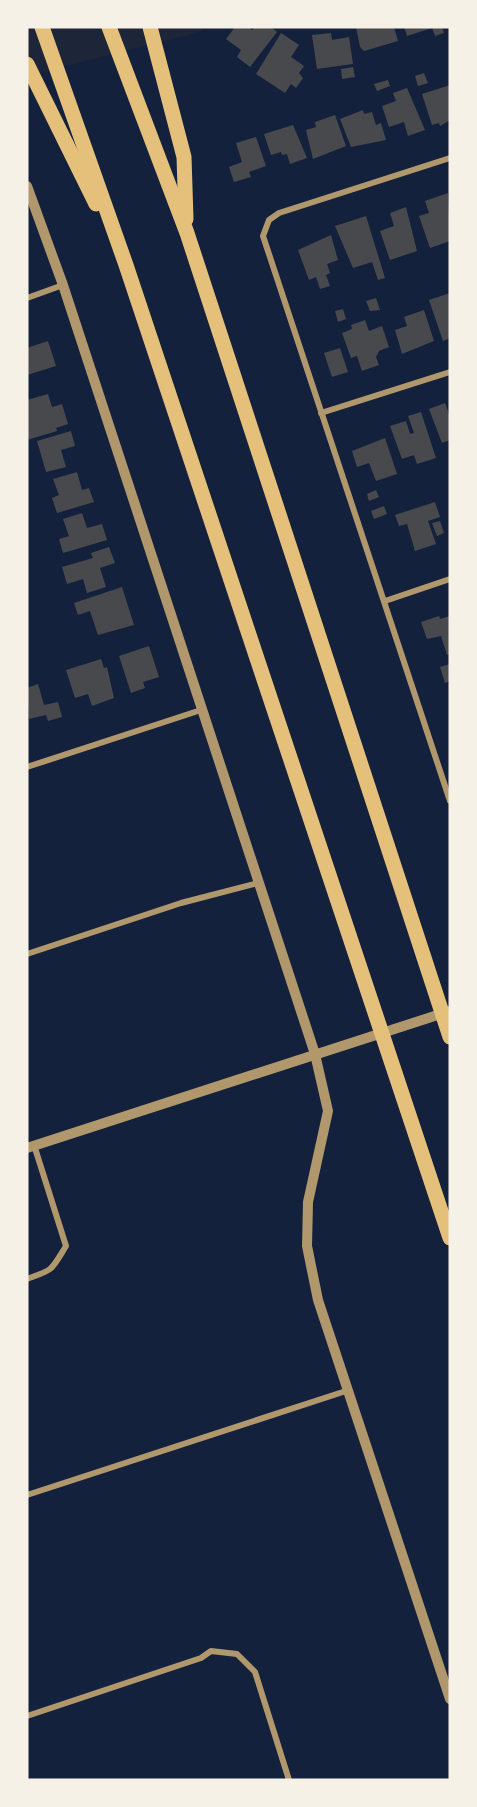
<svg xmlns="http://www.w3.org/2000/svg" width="477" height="1807" font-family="Helvetica,sans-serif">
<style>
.green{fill:#1d2539}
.building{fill:#48494c}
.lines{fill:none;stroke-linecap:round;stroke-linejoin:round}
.minor{stroke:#b1986c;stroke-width:6}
.tertiary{stroke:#b1986c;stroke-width:10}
.motorway{stroke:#e5c07b;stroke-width:15}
</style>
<rect width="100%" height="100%" fill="#14213d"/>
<path class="green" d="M27,27h176v4l-176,45z"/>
<g class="building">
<path d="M235,27h13l4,3 3,-3h16l6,5 -27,35 -13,-10 4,-7 -15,-11z"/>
<path d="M356,27h38l4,14 -34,10 -4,-4z"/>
<path d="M404,27h38l2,6 -9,3 -3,-8 -25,8z"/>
<path d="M281,33l18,12 -8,12 13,9 -5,7 4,5 -7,10 -5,-4 -6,9 -29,-19z"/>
<path d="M331,33l1,7 17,-3 4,27 -36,5 -5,-34z"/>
<path d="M353,67l2,10 -13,2 -1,-10z"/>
<path d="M424,73l4,10 -10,3 -3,-10z"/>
<path d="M388,80l2,6 -13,5 -3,-7z"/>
<path d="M450,85v35l-10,6 -1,-3 -7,2 -10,-31z"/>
<path d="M407,88l18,42 -17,6 -4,-14 -15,5 -7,-21 14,-5 -3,-8z"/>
<path d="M363,110l1,4 8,-2 4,13 5,-2 5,17 -35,7 -11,-28z"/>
<path d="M335,115l11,31 -33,13 -7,-29 10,-3 -1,-5z"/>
<path d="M293,125l14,33 -17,6 -3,-10 -5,1 -1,-3 -10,3 -7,-21z"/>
<path d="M256,137l10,29 -17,6 2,5 -17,5 -5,-15 13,-5 -6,-19z"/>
<path d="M448,193l2,48 -20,7 -11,-32 10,-3 -4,-12z"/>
<path d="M406,207l11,44 -27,9 -10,-29 14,-5 -4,-13z"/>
<path d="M366,216l19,62 -7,2 -6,-18 -19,6 -18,-42z"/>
<path d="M331,235l7,25 -11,4 3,9 -4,2 4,11 -10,3 -4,-12 -7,3 -11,-30z"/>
<path d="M450,293v45l-7,3 -14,-41z"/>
<path d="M376,298l4,12 -10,1 -4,-10z"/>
<path d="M343,309l3,10 -8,3 -3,-11z"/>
<path d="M424,310l10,31 -32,13 -7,-24 12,-4 -3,-9z"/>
<path d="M365,320l4,11 13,-5 7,21 -10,4 -3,6 3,8 -17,6 -5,-15 -6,2 -9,-25 10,-4 -1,-4z"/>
<path d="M48,341l8,25 -29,9v-27z"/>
<path d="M340,348l8,24 -16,5 -8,-24z"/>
<path d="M48,394l4,13 10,-3 6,20 -12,4 1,3 -30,9v-40z"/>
<path d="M445,403l5,14v23l-8,3 -13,-34z"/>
<path d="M421,412l15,46 -19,6 -3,-9 -12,4 -12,-33 16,-5 4,13 4,-1 -6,-17z"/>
<path d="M71,431l4,15 -14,4 5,17 -20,5 -9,-31z"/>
<path d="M385,438l12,36 -21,7 -7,-18 -12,4 -5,-16z"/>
<path d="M77,472l5,18 7,-2 5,14 -37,11 -5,-15 7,-3 -6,-16z"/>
<path d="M376,490l3,7 -10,4 -2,-7z"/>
<path d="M435,502l5,15 -12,4 8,23 -21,7 -8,-27 -8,2 -4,-11z"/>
<path d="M384,506l3,8 -13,5 -3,-8z"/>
<path d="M82,513l5,15 15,-4 5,16 -44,13 -4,-14 10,-3 -6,-17z"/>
<path d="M440,521l4,12 -7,3 -5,-13z"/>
<path d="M109,547l6,16 -15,5 6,19 -19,6 -4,-14 -16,5 -5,-17 31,-9 -2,-5z"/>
<path d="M122,587l12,38 -36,10 -8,-24 -12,4 -4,-12z"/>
<path d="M439,616l1,3 10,-3v38l-3,1 -6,-19 -14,3 -6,-17z"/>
<path d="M149,646l10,31 -16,5 2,6 -14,5 -12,-37z"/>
<path d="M101,659l3,9 3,-1 7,31 -22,8 -4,-12 -13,4 -9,-28z"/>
<path d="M450,664v17l-5,2 -5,-16z"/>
<path d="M38,684l6,21 14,-3 4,15 -14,4 -2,-6 -17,4 -2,-31z"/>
</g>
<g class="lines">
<g class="minor">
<path d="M450,158l-171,55 -10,7 -6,16 187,565"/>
<path d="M27,298l36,-13"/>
<path d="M321,413l129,-41"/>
<path d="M385,601l65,-22"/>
<path d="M27,767l174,-57"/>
<path d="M27,954l154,-51 77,-20"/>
<path d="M27,1279c27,-10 23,-7 39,-33l-32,-101"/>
<path d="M27,1495l322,-105"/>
<path d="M27,1716l174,-58 10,-7 26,3 18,18 34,108"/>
</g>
<g class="tertiary">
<path d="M27,186l36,99 252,769 13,57 -20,91 -1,44 11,54 132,399"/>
<path d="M27,1148l423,-137"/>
</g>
<g class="motorway">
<path d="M42,27l84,238 324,973"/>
<path d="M109,27l78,206 263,804"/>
<path d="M150,27l34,130 2,62"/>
<path d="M27,64l69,140"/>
</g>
</g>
<rect width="477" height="1807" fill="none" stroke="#f6f1e7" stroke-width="57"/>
</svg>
